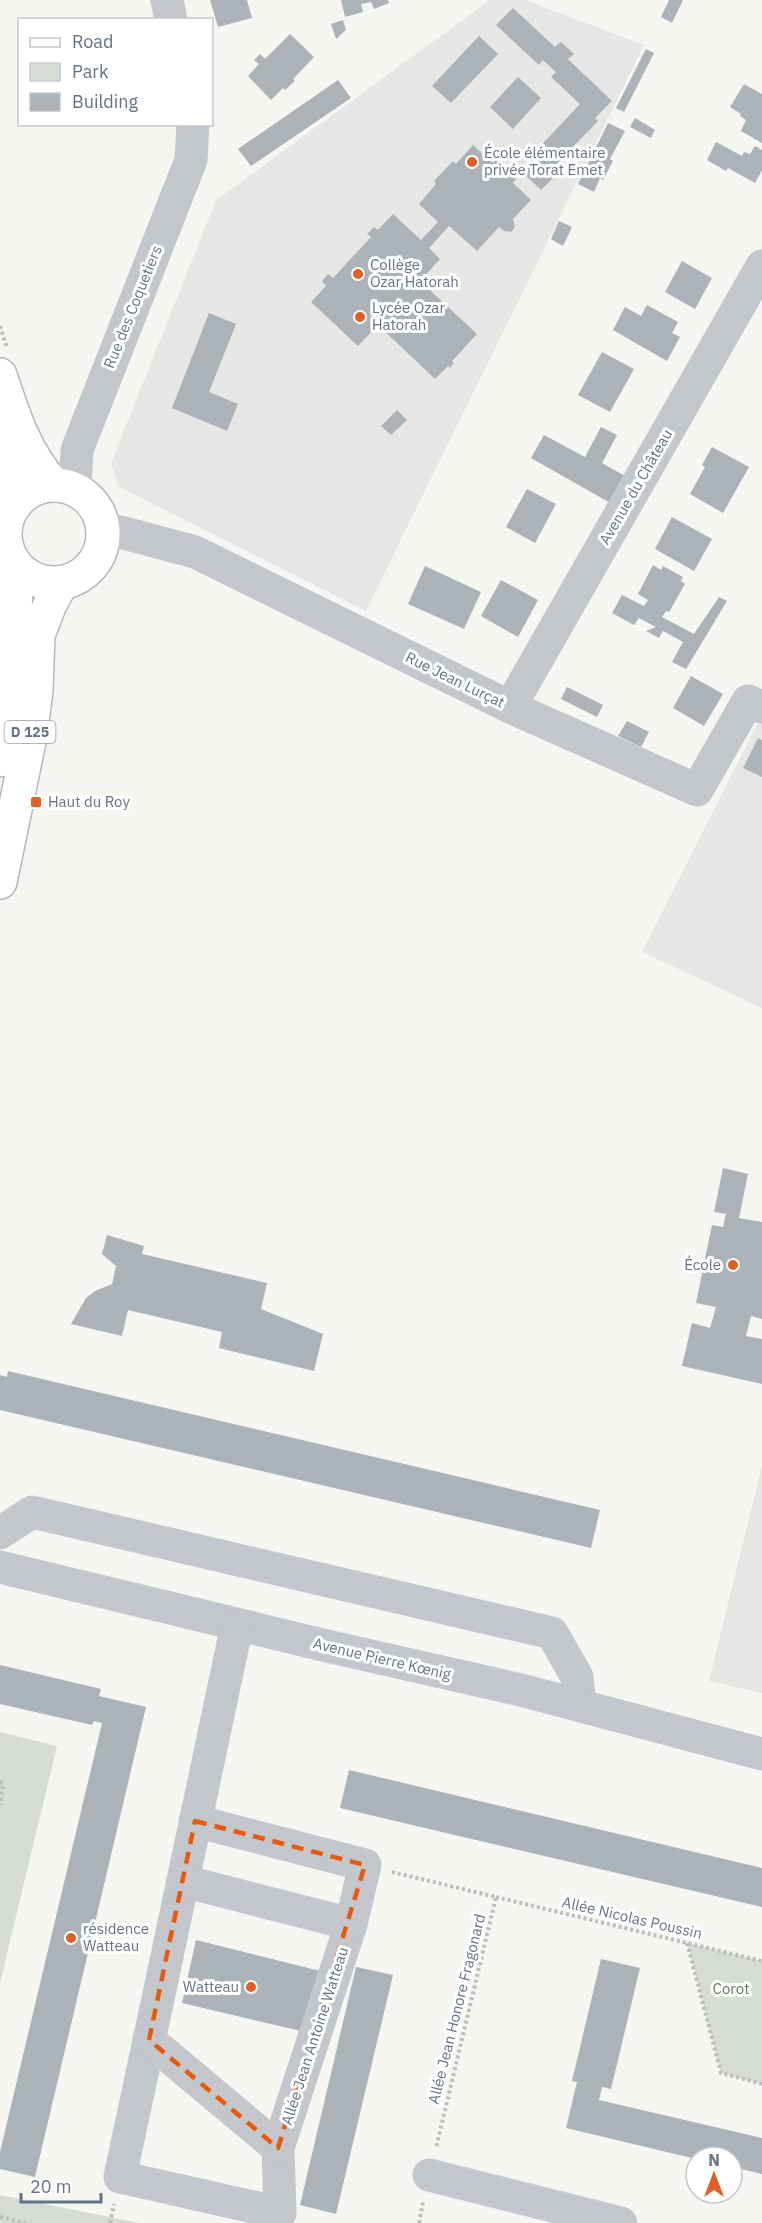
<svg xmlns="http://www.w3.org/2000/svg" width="762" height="2223" font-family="'IBM Plex Sans',sans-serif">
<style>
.built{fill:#e6e7e5}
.green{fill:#d6dcd3}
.building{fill:#abb2b8}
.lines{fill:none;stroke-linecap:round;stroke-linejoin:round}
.major-casing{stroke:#b4b8bc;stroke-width:36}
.path{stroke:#bbbdbf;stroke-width:4;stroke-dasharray:3 3;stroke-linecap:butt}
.minor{stroke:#c3c6ca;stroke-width:33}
.major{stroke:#fff;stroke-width:33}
.marked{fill:none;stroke:#e8590c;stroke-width:4.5;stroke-dasharray:12 8;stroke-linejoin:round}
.poi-dot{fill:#e35e24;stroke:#fff;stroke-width:2}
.labels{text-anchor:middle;stroke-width:6;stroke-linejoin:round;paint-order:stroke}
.shield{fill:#fff;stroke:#929da8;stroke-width:1.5}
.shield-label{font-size:14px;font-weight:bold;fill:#647383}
.poi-label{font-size:15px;fill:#647383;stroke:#fff;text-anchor:start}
.street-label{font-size:15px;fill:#647383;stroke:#fff}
.park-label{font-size:15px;fill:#667a63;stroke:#fff}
</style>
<rect width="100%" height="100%" fill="#f5f6f2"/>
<g class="built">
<path d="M490,0h35l119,45 -278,566 -248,-125 -7,-23 105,-263z"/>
<path d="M761,717h1v291l-120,-56z"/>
<path d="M762,1465v228l-53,-12z"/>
</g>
<g class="green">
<path d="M0,1732l57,14 -57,237z"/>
<path d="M687,1943l75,18v123l-41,-11z"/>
<path d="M0,2195l139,28h-139z"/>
</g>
<g class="building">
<path d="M210,0h37l5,18 -34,9z"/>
<path d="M341,0h47l1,3 -15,6 -3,-7 -10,2 2,8 -18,5z"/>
<path d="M669,0h14l-11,23 -11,-6z"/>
<path d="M513,8l42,39 6,-5 13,12 -6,5 44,42 -17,17 3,3 -48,50 5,5 -14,14 -18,-17 13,-14 -4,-4 48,-51 -29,-27 5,-5 -13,-12 -4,5 -43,-40z"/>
<path d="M343,20l3,10 -10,9 -5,-15z"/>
<path d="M290,34l24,23 -21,22 2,2 -10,9 -2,-2 -12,12 -23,-24 11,-12 -5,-4 6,-6 5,5z"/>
<path d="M479,36l19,18 -47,49 -19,-17z"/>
<path d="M646,49l8,4 -30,59 -8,-4z"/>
<path d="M518,77l23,21 -28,31 -23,-22z"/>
<path d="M338,80l13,18 -100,68 -13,-17z"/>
<path d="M744,84l18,10v49l-21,-12 5,-11 -6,-4 1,-2 -11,-7z"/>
<path d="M635,118l20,12 -4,8 -21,-11z"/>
<path d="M608,123l17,8 -15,28 3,2 -10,19 -3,-2 -6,14 -16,-8z"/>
<path d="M716,142l26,14 2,-4 6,2 5,-8 7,4v20l-7,13 -27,-15 -2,3 -19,-11z"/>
<path d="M473,145l20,18 3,-3 20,19 -3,4 18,17 -18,19 2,8 -4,5 -7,-1 -5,-4 -22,24 -28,-25 -20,22 11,11 -20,22 57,53 -25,27 2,2 -4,5 -2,-2 -13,13 -57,-54 -20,21 -47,-44 15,-16 -4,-5 6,-7 5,4 38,-41 -4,-3 7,-7 4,3 15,-16 28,26 17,-18 -19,-18 17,-20 -2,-3 19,-20 3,3z"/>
<path d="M559,221l13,6 -9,19 -12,-7z"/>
<path d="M682,261l30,17 -17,31 -30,-17z"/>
<path d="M647,305l31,17 -6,11 8,4 -13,24 -54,-31 12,-23 16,9z"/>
<path d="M209,313l27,11 -27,68 29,12 -11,27 -55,-23z"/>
<path d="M602,352l32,17 -24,43 -32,-17z"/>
<path d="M397,410l10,10 -16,15 -10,-9z"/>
<path d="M601,427l16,8 -15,28 25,14 -15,27 -81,-46 13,-23 41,22z"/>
<path d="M712,447l37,20 -26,46 -33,-19 15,-27 -3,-2z"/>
<path d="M527,489l29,15 -21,39 -29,-16z"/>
<path d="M672,517l40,22 -18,32 -39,-22z"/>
<path d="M653,565l8,5 2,-4 20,11 -2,4 4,3 -16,28 -3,-1 -4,6 32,17 25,-37 8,4 -41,68 -14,-7 11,-20 -20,-11 -4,7 -13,-7 10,-4 -17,-9 -5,7 -22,-12 10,-18 22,11 4,-6 -10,-6z"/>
<path d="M425,566l56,26 -17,37 -56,-25z"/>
<path d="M501,580l37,20 -20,37 -37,-21z"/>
<path d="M691,676l32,18 -19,32 -31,-18z"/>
<path d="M567,687l36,18 -6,12 -36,-18z"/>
<path d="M627,721l22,11 -8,15 -23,-11z"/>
<path d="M758,738l4,2v37l-19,-9z"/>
<path d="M723,1168l25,6 -9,44 23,4v97l-11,-3 -5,20 16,3v45l-80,-18 10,-43 18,5 6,-21 -20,-4 16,-78 11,2 3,-13 -12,-2z"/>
<path d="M107,1235l37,11 -2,8 125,29 -6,26 62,25 -9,37 -95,-23 3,-16 -94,-22 -6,26 -51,-12 15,-26 9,-7 17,-7 4,-18 -14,-12z"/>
<path d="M8,1371l592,139 -9,38 -591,-138v-35l7,2z"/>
<path d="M0,1665l101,24 -2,7 47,11 -111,470 -35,-8v-17l102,-429 -8,-2 -2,4 -92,-21z"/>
<path d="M349,1770l413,98v39l-422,-99z"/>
<path d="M196,1940l124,31 -15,61 -123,-29z"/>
<path d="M601,1959l39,9 -29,121 -9,-2 -3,13 163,38v36l-30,-7v-10h-36v2l-130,-31 11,-46 -5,-1z"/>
<path d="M356,1967l37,8 -57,239 -36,-9z"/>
</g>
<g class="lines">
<g class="major-casing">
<g id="major">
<path d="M0,375c13,40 25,78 54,110"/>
<path d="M0,429l8,26 7,50"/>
<circle cx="54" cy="534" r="49"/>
<path d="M0,760c7,-42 10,-84 13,-126 2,-25 6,-50 -2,-74"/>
<path d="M0,882l30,-145 6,-46 2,-56 12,-31 11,-20"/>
</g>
</g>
<g class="path">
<path d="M0,326l7,22"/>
<path d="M0,1782l3,1 -3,22"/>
<path d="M392,1872l104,25 -60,251"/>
<path d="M496,1897l266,64"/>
<path d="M687,1943l34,130 41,11"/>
<path d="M0,2217l26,6"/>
<path d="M110,2223l4,-19"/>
<path d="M419,2223l4,-21"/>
</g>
<g class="minor">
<path d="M167,0l4,20"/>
<path d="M75,490l2,-40 114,-290 2,-36"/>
<path d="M104,529l20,4 71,19 315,155 187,83 51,-89 14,6"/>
<path d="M510,707l252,-441"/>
<path d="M0,1533l32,-21 520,121 25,44 3,28"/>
<path d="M0,1567l327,79 194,44 241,64"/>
<path d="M195,1821l170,44 -14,59 -73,224 2,65 -160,-36c39,-184 79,-368 117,-552"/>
<path d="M183,1881l168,43"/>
<path d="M149,2040l129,108"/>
<path d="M429,2175l192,48"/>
</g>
<use href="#major" class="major"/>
</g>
<path class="marked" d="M195,1821l170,44 -87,283 -129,-108z"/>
<g class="poi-dot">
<circle cx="472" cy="162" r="6"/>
<circle cx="358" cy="274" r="6"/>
<circle cx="360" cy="317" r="6"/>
<rect x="30" y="796" width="12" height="12" rx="3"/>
<circle cx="733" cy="1265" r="6"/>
<circle cx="71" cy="1938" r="6"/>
<circle cx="251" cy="1987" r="6"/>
</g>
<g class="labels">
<rect class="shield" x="4.5" y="721" width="51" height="22" rx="4.5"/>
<g class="shield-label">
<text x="30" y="737">D 125</text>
</g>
<g class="poi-label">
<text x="484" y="158">École élémentaire<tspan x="484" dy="17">privée Torat Emet</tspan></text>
<text x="370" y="270">Collège<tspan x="370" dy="17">Ozar Hatorah</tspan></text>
<text x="372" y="313">Lycée Ozar<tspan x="372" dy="17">Hatorah</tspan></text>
<text x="48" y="807">Haut du Roy</text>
<text x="721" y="1270" text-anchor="end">École</text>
<text x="83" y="1934">résidence<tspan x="83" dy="17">Watteau</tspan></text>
<text x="239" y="1992" text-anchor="end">Watteau</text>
</g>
<g class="street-label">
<text transform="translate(133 307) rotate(-68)" y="5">Rue des Coquetiers</text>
<text transform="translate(636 487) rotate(-60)" y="5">Avenue du Château</text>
<text transform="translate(455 680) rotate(26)" y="5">Rue Jean Lurçat</text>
<text transform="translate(382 1659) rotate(13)" y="5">Avenue Pierre Kœnig</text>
<text transform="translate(632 1918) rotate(13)" y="5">Allée Nicolas Poussin</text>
<text transform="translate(457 2009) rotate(-76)" y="5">Allée Jean Honore Fragonard</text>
<text transform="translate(315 2036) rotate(-72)" y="5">Allée Jean Antoine Watteau</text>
</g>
<g class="park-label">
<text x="731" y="1994">Corot</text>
</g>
</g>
<rect x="18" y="18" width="195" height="108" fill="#ffffff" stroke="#c1c7cd" stroke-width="1.5"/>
<rect x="30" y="38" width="30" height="9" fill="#ffffff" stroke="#c1c7cd" stroke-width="1.5"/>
<text x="72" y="48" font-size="18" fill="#647383">Road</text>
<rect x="30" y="63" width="30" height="18" fill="#d6dcd3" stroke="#c1c7cd" stroke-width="1.5"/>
<text x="72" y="78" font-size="18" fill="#647383">Park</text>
<rect x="30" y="93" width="30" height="18" fill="#abb2b8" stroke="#c1c7cd" stroke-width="1.5"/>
<text x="72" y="108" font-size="18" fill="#647383">Building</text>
<g transform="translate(714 2175)"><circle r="28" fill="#ffffff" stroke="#c1c7cd" stroke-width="1.5"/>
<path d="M0-4.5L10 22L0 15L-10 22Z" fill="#e35e24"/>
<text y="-9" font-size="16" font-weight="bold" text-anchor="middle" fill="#647383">N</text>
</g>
<path d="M21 2193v9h80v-9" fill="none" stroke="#647383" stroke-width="3"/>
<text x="30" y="2193" font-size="18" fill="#647383" stroke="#ffffff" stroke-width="4.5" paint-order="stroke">20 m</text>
</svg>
